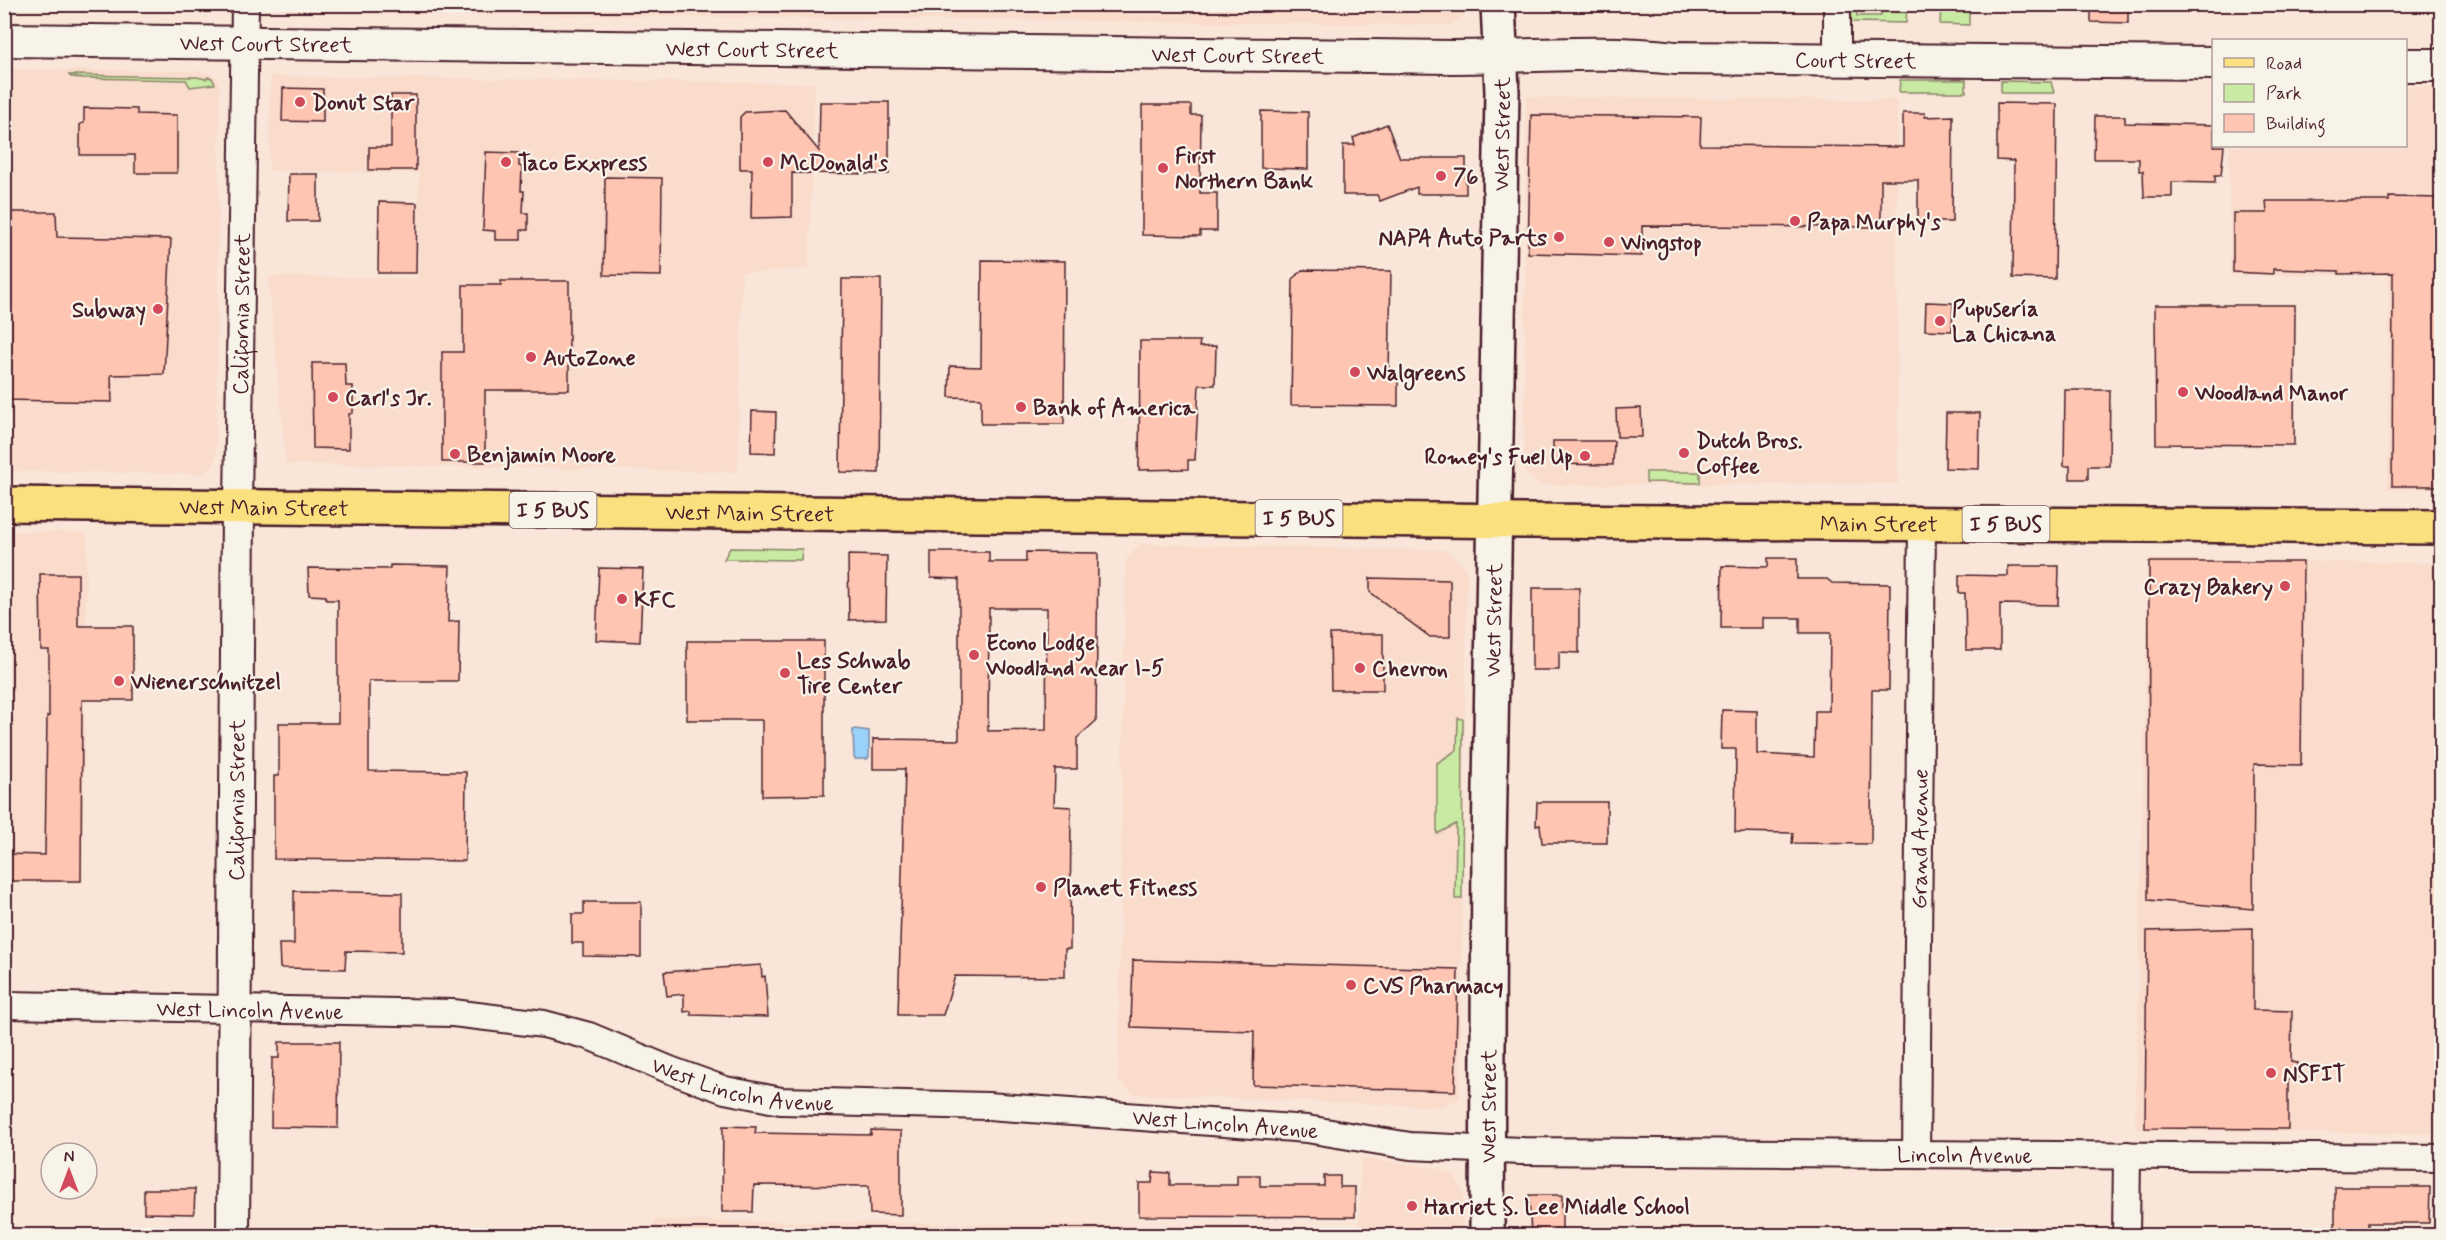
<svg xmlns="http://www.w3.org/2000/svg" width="2446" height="1240" font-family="Mynerve,sans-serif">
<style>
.built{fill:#fadccd}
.green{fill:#c8eaa3;stroke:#898467;stroke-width:1.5}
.water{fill:#9bd2fa;stroke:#7b8aa7;stroke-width:1.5}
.building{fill:#fec6b2;stroke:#4a1f2b;stroke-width:1.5;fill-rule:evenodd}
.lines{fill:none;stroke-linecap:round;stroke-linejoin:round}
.minor-casing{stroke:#4a1f2b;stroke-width:30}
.tertiary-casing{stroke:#4a1f2b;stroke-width:36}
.secondary-casing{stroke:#4a1f2b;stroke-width:38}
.primary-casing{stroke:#4a1f2b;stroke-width:38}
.minor{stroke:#f7f3e8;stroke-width:26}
.tertiary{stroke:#f7f3e8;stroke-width:32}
.secondary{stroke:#f7f3e8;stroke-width:33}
.primary{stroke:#fbe080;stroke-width:33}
.poi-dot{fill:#d1495b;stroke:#f7f3e8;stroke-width:2}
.labels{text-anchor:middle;stroke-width:4.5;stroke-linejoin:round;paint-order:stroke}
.shield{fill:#f7f3e8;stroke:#7e5f64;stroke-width:1.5}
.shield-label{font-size:21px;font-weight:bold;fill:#4a1f2b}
.street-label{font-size:22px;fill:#4a1f2b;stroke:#f7f3e8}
.poi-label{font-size:22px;font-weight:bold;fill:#4a1f2b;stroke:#f7f3e8;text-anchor:start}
</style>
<rect width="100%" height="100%" fill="#f9e6d8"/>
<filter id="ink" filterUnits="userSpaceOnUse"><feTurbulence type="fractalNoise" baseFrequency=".0167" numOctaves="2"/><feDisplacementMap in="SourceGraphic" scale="12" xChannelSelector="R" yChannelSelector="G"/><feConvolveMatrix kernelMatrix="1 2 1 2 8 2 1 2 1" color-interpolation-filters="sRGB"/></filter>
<g filter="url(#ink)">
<g class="built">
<path d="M663,4l1,9v-9l805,1 -7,13 -13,7 -1133,-12 -27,-1 -13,-7z"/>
<path d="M5,69l195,2 16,5 4,13 -4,367 -3,10 -8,6 -5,2 -195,-3z"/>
<path d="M270,76l545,7 -6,186 -67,4 -4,199 -452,-8 -18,-188 150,2 1,-105 -150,-2z"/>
<path d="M2406,86h35v403h-53l1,-214h-159l-1,-129h177z"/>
<path d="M1526,97l371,3 1,384 -359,1 -15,-13z"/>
<path d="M5,531l82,1 -4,351h-78z"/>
<path d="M1140,544l307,6 20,19 -7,530 -20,8 -306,-13 -16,-13 7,-520z"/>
<path d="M2148,559l293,4v571l-306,-4z"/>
<path d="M1361,1158l77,10 17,8 8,16v43h-809v-15l705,8z"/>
</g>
<g class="green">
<path d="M1851,5h5l1,11h24v-11h26l-1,18 -55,-1z"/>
<path d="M1941,5l28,2v18l-29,-1z"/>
<path d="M69,75l128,2 9,2 2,-2 4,1 3,6 -25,3 -4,-7 -105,-2 -10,-1z"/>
<path d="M1900,80h66v12h-67z"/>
<path d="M2001,81l50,1 3,11h-53z"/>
<path d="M1646,472h54v11l-54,-1z"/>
<path d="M730,548l72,1 -1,11 -77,-1z"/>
<path d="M1458,718l5,1 -1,180h-7l1,-75 -19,10v-71l20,-13z"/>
</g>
<path class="water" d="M855,729l14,2v26l-2,2h-12l-1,-2 -1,-27z"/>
<g class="building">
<path d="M2091,4h37v19l-37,-1z"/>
<path d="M283,88l40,1v33l-41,-1z"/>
<path d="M391,95h25v75h-47v-23h22z"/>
<path d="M820,102h69v72l-97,-1v44l-41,1 1,-49h-12v-52l5,-5 40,-2 34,41z"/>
<path d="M1997,103l60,1 -2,175 -42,-1 1,-117 -17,-1z"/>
<path d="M1142,105h49v10h10l-1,78h17v38h-17v5l-58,-1z"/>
<path d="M84,108l53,1v5l40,1v58h-42v-18h-55v-31l4,-1z"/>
<path d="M1261,111l47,1v57l-47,-1z"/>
<path d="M1903,113h22v4l28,-1 -1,106h-34v-42h-37v47l-239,-1v30l-114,-3 3,-138 170,2 -1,28 203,2z"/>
<path d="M2095,116h30v7l89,2v21h10l-3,29h-6v8l-43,-1v15h-28l-1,-26h-4v-12h-45z"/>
<path d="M1387,124l13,34h66v36h-49v-7l-37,14 -3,-6h-34v-50h12l-2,-7z"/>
<path d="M486,152l33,1v13l3,1 -1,24h3l-1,22h5v17h-7v10h-26v-9l-12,-1z"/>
<path d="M289,174h29v47h-30z"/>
<path d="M605,177l57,1 -1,98 -57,-1z"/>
<path d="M2389,197l53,1v288h-50l1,-213 -54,1v-3l-66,-2v5l-40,-2v-59h34l-1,-12h123z"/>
<path d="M379,202l38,1 -1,70h-38z"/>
<path d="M5,212h51l1,25 114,2 -7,135 -53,1 1,27 -108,-2v-45h3z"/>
<path d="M982,260l83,1 -1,163h-83v-26l-32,-1 1,-31 31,1z"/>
<path d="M1302,270l89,1 -2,102h9v33l-107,-1 2,-126z"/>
<path d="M842,279h39l-2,194 -39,-1z"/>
<path d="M501,281h68v109h-84v72h-43v-110h21v-67h38z"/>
<path d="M1926,302l27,1 -1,28 -27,-1z"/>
<path d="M2155,305h140l-1,140 -138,-1z"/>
<path d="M1140,341h60l-1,6 17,-1 -1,39h-16l-4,75h-7v9l-49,1z"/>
<path d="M312,363h33l1,23h7v27l-4,1v35l-36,-1z"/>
<path d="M2065,390h45l-1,76h-21v13h-18v-13h-6z"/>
<path d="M1641,408l1,29h-25l-1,-28z"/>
<path d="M752,411l24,1 -1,41 -24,-1z"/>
<path d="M1946,413h34l-1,56 -34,-1z"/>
<path d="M1553,441h61l-1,24 -60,-1z"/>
<path d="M931,552h58v10h37v-10l72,1 -2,168 -19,17v31h-22l-1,37 17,1 -1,142h-5v28l-110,-1 -12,39h-45l7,-246h-32v-30l86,1v-161l-28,-1zM989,608h58l-1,122 -58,1z"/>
<path d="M848,555l39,1 -1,63 -37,1z"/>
<path d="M1768,558h29v21h30l5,4 58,1 -1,106h-17l-1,154 -79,-1 1,-10 -58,-1 1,-83h-15l1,-39 35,1v43l57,3 1,-46h14l1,-78h-30v-15h-37v10h-42l1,-62 46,1z"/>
<path d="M2149,562h154l-2,203 -47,-1 -1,145 -105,-9z"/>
<path d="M390,565l60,1 -2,56 11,-1 -1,60h-89v90l97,1 -1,89 -191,-2v-83h5v-53h59v-123h-12v-4l-17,-1 -1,-27 82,1z"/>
<path d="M2008,566h51l-1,39 -58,-1v46h-34l-1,-57h-6v-18l49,1z"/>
<path d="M599,568l44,1 -3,73 -44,-2z"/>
<path d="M40,574h38v52h55v74h-51l-1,181h-77v-27l41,1 2,-139h2v-66h-8z"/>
<path d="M1370,578l80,2v57h-20l-60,-45z"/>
<path d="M1532,588h47v65l-20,-1v18h-27z"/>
<path d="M1330,634h53v56h-52z"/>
<path d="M687,641h137v154l-62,1v-76h-75z"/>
<path d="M1537,802h70v41h-65l-2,-18 -4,1z"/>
<path d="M294,891l108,2v59l-56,-1 -1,18 -65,-1 -1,-24h15z"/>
<path d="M584,902h57v55l-58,-1v-13h-11v-29h12z"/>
<path d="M2253,928v82l39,1 -1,51 6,1 1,16h-10v50l-143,-1 2,-197z"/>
<path d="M1133,960l325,9 -3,122 -202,-6 1,-54 -123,-4z"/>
<path d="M761,965l1,12 3,-1 3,41 -77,-2v-4l-7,1v-18l-17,2 -3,-24z"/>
<path d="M279,1042h60l-1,86 -67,-1 1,-69h7z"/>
<path d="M723,1126l33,1 -1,6 116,2v-5l30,1v84l-31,-1 -1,-28 -115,-1 -1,27h-31z"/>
<path d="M1153,1172l17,1v12h67v-10h23v11h64v-10h16v11h15v30l-216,-1v-33h13z"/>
<path d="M2335,1187h95l-1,36h-61v13h-33z"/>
<path d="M144,1189h51l-1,25 -50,-1z"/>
<path d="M1529,1195h33v41h-31z"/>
</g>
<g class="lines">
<g class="minor-casing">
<g id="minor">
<path d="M1837,59v-55"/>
<path id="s1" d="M238,506l7,-502"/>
<path id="s2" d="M4,1005l449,8 91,11 45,12 81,34 55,20 56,11 207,5 319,23 103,17 111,5 921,7"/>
<path id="s3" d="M1916,1154l6,-630"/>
<path d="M2126,1236l1,-81"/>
</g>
</g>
<g class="tertiary-casing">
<g id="tertiary">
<path id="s4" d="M4,40l1449,17c74,0 148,-8 222,1l539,5"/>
<path d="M2406,65h36"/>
<path id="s5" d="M233,1236l5,-730"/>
</g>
</g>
<g class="secondary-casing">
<g id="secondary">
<path id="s6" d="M1487,1236l2,-388 13,-756 -4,-88"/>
</g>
</g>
<g class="primary-casing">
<g id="primary">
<path id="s7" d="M4,504l1521,17 917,6"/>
</g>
</g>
<use href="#minor" class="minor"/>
<use href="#tertiary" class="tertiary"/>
<use href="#secondary" class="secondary"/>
<use href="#primary" class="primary"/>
</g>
</g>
<g class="poi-dot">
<circle cx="300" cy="102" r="6"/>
<circle cx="506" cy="162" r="6"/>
<circle cx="768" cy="162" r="6"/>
<circle cx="1163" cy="168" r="6"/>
<circle cx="1441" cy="176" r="6"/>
<circle cx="1795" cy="221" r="6"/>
<circle cx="1559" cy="237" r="6"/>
<circle cx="1609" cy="242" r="6"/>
<circle cx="158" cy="309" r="6"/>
<circle cx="1940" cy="321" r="6"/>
<circle cx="531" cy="357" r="6"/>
<circle cx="1355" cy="372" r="6"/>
<circle cx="2183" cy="392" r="6"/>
<circle cx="333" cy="397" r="6"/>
<circle cx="1021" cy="407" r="6"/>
<circle cx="1684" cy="453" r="6"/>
<circle cx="455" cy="454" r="6"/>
<circle cx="1585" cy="456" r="6"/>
<circle cx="2285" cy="586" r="6"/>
<circle cx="622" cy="599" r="6"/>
<circle cx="974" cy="655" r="6"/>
<circle cx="1360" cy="668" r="6"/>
<circle cx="785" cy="673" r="6"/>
<circle cx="119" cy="681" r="6"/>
<circle cx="1041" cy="887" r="6"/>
<circle cx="1351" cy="985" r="6"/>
<circle cx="2271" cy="1073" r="6"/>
<circle cx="1412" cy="1206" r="6"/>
</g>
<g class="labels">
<g class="shield">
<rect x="509.5" y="492" width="87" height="36" rx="4.5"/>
<rect x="1255.5" y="500" width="87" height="36" rx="4.5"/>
<rect x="1962.5" y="506" width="87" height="36" rx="4.5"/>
</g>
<g class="shield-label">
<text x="553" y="517">I 5 BUS</text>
<text x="1299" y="525">I 5 BUS</text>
<text x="2006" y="531">I 5 BUS</text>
</g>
<g class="street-label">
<text dy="8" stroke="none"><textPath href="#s4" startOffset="262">West Court Street</textPath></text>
<text dy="8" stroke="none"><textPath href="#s4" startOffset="748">West Court Street</textPath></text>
<text dy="8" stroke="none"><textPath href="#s4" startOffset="1234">West Court Street</textPath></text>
<text dy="8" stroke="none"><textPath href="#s4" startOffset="1852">Court Street</textPath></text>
<text dy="8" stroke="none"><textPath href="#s6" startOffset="1102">West Street</textPath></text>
<text dy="8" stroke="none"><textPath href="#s1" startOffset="192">California Street</textPath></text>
<text dy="8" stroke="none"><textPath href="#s7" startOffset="260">West Main Street</textPath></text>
<text dy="8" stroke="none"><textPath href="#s7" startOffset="746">West Main Street</textPath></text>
<text dy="8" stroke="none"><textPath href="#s7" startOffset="1875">Main Street</textPath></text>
<text dy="8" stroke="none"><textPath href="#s6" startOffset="616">West Street</textPath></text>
<text dy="8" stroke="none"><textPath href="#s5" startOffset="436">California Street</textPath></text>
<text dy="8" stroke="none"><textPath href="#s3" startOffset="315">Grand Avenue</textPath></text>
<text dy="8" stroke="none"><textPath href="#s2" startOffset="246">West Lincoln Avenue</textPath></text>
<text dy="8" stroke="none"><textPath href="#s2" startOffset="750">West Lincoln Avenue</textPath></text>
<text dy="8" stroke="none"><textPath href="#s6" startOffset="130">West Street</textPath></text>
<text dy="8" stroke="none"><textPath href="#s2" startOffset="1236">West Lincoln Avenue</textPath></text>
<text dy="8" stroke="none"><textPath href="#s2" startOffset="1977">Lincoln Avenue</textPath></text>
</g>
<g class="poi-label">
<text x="312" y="110">Donut Star</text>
<text x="1175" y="163">First<tspan x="1175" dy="25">Northern Bank</tspan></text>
<text x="518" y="170">Taco Exxpress</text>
<text x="780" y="170">McDonald's</text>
<text x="1453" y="184">76</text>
<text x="1807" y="229">Papa Murphy's</text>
<text x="1547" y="245" text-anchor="end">NAPA Auto Parts</text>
<text x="1621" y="250">Wingstop</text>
<text x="1952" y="316">Pupusería<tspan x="1952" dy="25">La Chicana</tspan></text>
<text x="146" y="317" text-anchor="end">Subway</text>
<text x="543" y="365">AutoZone</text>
<text x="1367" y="380">Walgreens</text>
<text x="2195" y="400">Woodland Manor</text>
<text x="345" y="405">Carl's Jr.</text>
<text x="1033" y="415">Bank of America</text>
<text x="1696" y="448">Dutch Bros.<tspan x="1696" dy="25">Coffee</tspan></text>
<text x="467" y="462">Benjamin Moore</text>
<text x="1573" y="464" text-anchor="end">Romey's Fuel Up</text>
<text x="2273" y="594" text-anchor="end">Crazy Bakery</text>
<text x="634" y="607">KFC</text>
<text x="986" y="650">Econo Lodge<tspan x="986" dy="25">Woodland near I-5</tspan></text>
<text x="797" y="668">Les Schwab<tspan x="797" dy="25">Tire Center</tspan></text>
<text x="1372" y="676">Chevron</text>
<text x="131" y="689">Wienerschnitzel</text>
<text x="1053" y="895">Planet Fitness</text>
<text x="1363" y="993">CVS Pharmacy</text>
<text x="2283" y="1081">NSFIT</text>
<text x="1424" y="1214">Harriet S. Lee Middle School</text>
</g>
</g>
<rect width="2446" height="1240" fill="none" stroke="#f7f3e8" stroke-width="24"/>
<rect x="12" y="12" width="2422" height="1216" fill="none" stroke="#4a1f2b" stroke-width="2" filter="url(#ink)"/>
<rect x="2212" y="39" width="195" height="108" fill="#f7f3e8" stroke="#b29e9c" stroke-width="1.5"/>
<rect x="2224" y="58" width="30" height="9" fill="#fbe080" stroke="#b29e9c" stroke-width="1.5"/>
<text x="2266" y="69" font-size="18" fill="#4a1f2b">Road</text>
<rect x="2224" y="84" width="30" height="18" fill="#c8eaa3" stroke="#b29e9c" stroke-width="1.5"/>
<text x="2266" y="99" font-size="18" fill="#4a1f2b">Park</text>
<rect x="2224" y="114" width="30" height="18" fill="#fec6b2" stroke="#b29e9c" stroke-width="1.5"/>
<text x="2266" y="129" font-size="18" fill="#4a1f2b">Building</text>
<g transform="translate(69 1171)"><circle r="28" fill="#f7f3e8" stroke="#b29e9c" stroke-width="1.5"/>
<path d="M0-4.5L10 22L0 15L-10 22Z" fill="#d1495b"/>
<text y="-9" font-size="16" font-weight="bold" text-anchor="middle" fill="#4a1f2b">N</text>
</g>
</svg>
